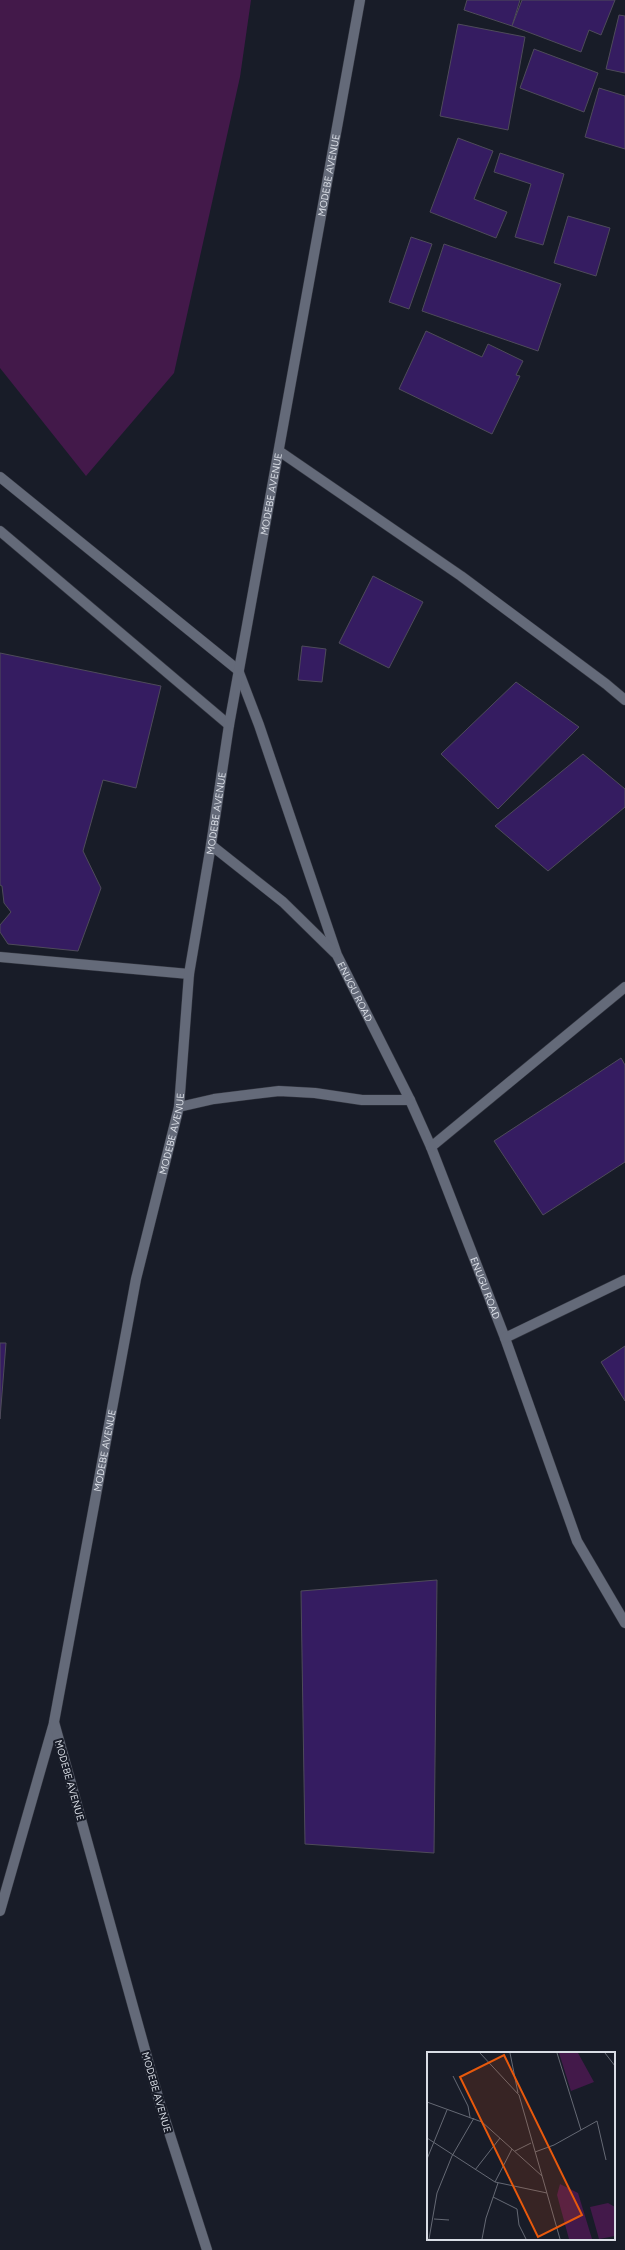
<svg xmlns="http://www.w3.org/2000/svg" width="625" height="2250" font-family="Figtree,sans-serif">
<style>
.green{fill:#43194a}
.building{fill:#351c61;stroke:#4e4b5a}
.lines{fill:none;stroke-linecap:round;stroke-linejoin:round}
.minor-casing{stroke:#333640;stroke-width:11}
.minor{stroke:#646a79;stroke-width:10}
.labels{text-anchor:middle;stroke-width:4;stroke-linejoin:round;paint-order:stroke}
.street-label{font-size:10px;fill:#d9dde5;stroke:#181c28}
.inset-road{fill:none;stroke:#656974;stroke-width:1}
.view{fill:#e8590c;fill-opacity:0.15;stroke:#e8590c;stroke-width:2}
.inset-edge{fill:none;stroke:#d9dde5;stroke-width:2}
</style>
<rect width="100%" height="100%" fill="#181c28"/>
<path class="green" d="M0,0h251l-11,77 -66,296 -88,103 -86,-108z"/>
<g class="building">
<path d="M467,0h53l-8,26 -48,-16z"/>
<path d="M522,0h93l-14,35 -12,-5 -8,22 -69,-26z"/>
<path d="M619,15l6,1v57l-19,-4z"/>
<path d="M458,24l67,13 -17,93 -68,-14z"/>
<path d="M534,49l64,24 -14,39 -64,-24z"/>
<path d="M599,88l26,8v53l-40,-12z"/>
<path d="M458,138l35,13 -19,48 33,13 -11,26 -66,-26z"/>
<path d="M500,153l64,21 -21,71 -28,-8 16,-53 -37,-12z"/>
<path d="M568,216l42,12 -14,48 -42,-13z"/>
<path d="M411,237l21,7 -23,65 -20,-7z"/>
<path d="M444,244l117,40 -23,67 -116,-40z"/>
<path d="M426,331l56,26 6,-13 35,17 -7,14 4,1 -28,58 -93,-45z"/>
<path d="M373,576l50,26 -34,66 -50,-25z"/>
<path d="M302,646l24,3 -4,33 -24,-2z"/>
<path d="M0,653l161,33 -25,102 -33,-8 -20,71 18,37 -23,63 -70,-7 -8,-12v-7l11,-13 -7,-9 -2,-17 -2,-1z"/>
<path d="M516,682l63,45 -81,82 -57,-55z"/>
<path d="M583,754l42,35v18l-77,64 -53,-45z"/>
<path d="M621,1058l4,7v97l-82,53 -49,-74z"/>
<path d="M0,1343h6l-6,76z"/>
<path d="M625,1346v55l-24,-39z"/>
<path d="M437,1580l-3,273 -129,-9 -4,-253z"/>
</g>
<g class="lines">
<g class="minor-casing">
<g id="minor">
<path d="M279,451l182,125 145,108 19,16"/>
<path id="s1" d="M0,477l238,193 21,55 78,230 73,145 21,47 74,191 72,203 48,82"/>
<path d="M0,531l229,194"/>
<path d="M211,845l72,57 52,51"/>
<path d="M0,957l189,17"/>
<path d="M179,1107l35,-8 65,-8 36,2 47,7h48"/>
<path d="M431,1147l194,-160"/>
<path d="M505,1338l120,-58"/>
<path d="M0,1911l54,-188"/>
<path id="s2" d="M207,2250l-47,-146 -106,-382 82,-443 43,-172 10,-133 22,-129 18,-120 131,-725"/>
</g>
</g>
<use href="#minor" class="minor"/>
</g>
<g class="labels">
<g class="street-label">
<text dy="4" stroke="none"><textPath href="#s2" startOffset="2122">MODEBE AVENUE</textPath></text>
<text dy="4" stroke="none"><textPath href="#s2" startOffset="1798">MODEBE AVENUE</textPath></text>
<text dy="4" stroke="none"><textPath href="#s2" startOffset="1474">MODEBE AVENUE</textPath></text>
<text dy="4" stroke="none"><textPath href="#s1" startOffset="649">ENUGU ROAD</textPath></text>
<text dy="4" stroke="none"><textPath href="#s2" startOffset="1150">MODEBE AVENUE</textPath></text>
<text dy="4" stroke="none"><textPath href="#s1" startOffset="973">ENUGU ROAD</textPath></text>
<text dy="4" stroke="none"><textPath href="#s2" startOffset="826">MODEBE AVENUE</textPath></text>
<text transform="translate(70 1780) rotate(74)" y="4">MODEBE AVENUE</text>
<text transform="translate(157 2092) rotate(74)" y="4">MODEBE AVENUE</text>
</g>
</g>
<g transform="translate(427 2052)">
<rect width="188" height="188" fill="#181c28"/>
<path d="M132,1h19l16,29 -23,9zM133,132l18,9 14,46h-23l-12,-44zM181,151l7,4v29l-16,3 -9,-32z" fill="#43194a"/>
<path class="inset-road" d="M53,1l39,42 41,144M83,1l8,40M130,1l24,77M178,1l10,13M26,24l15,30 2,11M0,50l55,20 60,54M0,86l68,44 52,11M88,99l16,-8M108,100l19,-7 43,-24 9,39M0,107l20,-49M48,118l25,-32M68,130l17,-33M66,145l24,12 2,16 7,14M7,167l15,1M2,187l8,-46 15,-37 22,-38M55,187l4,-21 12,-35"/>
<path class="view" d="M77,3l78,160 -44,22 -78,-160z"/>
<rect width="188" height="188" class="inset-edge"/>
</g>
</svg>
